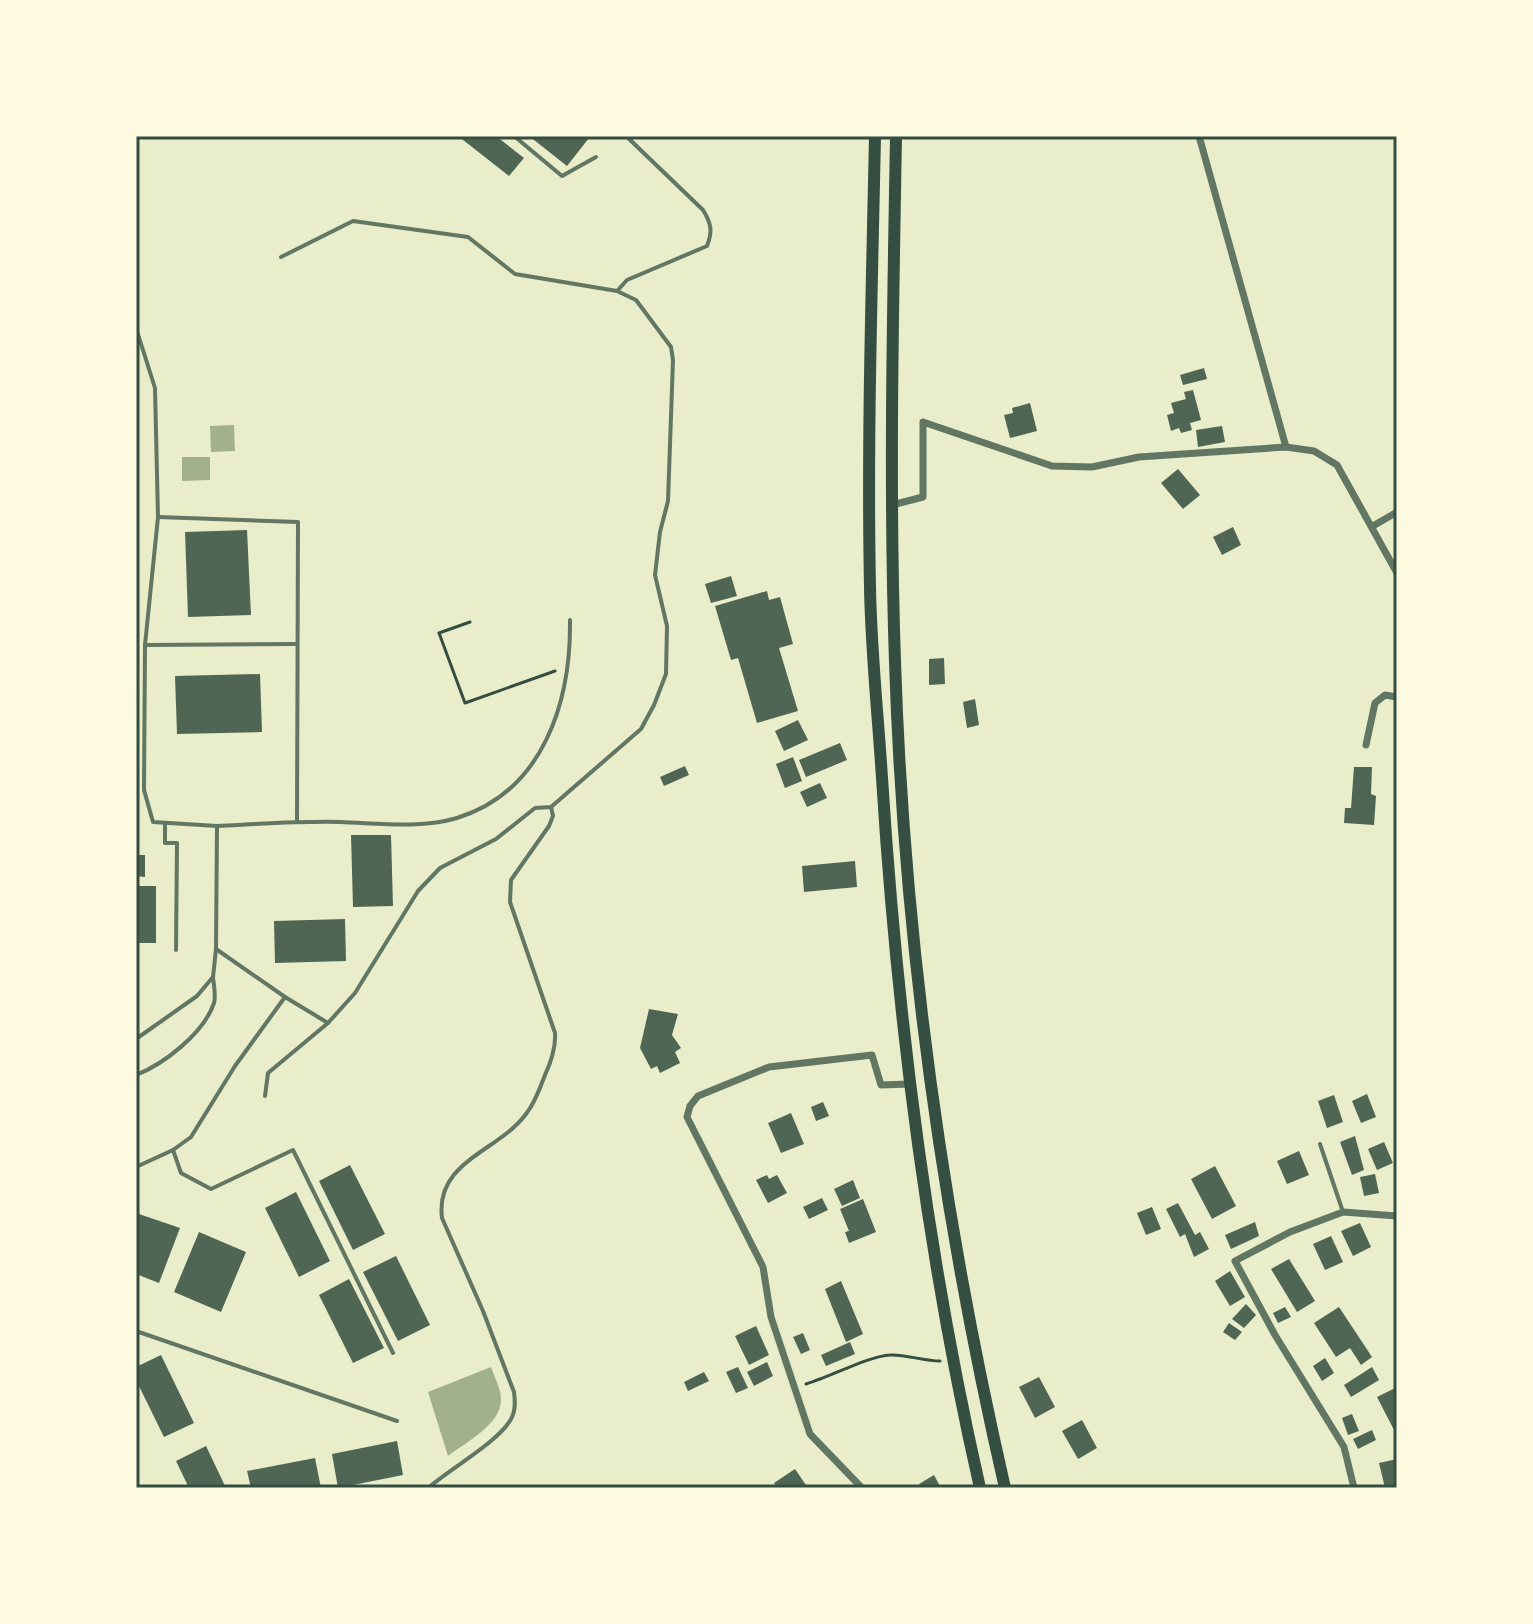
<svg xmlns="http://www.w3.org/2000/svg" width="1533" height="1624" font-family="'Golos Text',sans-serif">
<style>
.water{fill:#a3b18a}
.building{fill:#4f6655}
.lines{fill:none;stroke-linecap:round;stroke-linejoin:round}
.path{stroke:#344e41;stroke-width:3}
.service{stroke:#617663;stroke-width:4}
.minor{stroke:#617663;stroke-width:7}
.trunk{stroke:#344e41;stroke-width:12}
.neatline{fill:none;stroke:#344e41;stroke-width:3}
</style>
<rect width="100%" height="100%" fill="#e9edc9"/>
<g class="water">
<path d="M234,425l1,26 -24,1 -1,-26z"/>
<path d="M182,457h28v23l-28,1z"/>
<path d="M491,1367c3,9 10,22 10,32 1,25 -36,44 -53,57l-20,-64z"/>
</g>
<g class="building">
<path d="M458,136h38l28,22 -15,18z"/>
<path d="M529,136h57l3,2 -22,28z"/>
<path d="M1204,368l3,11 -24,6 -3,-10z"/>
<path d="M1193,390l8,30 -11,3 2,7 -11,3 -2,-5 -8,3 -4,-16 7,-2 -3,-10 15,-4 -2,-7z"/>
<path d="M1030,403l7,28 -27,7 -6,-23 9,-2 -1,-5z"/>
<path d="M1222,426l3,16 -27,5 -2,-17z"/>
<path d="M1178,469l22,26 -17,14 -22,-26z"/>
<path d="M1233,527l8,18 -19,10 -9,-18z"/>
<path d="M247,530l4,85 -63,2 -3,-85z"/>
<path d="M731,576l6,20 -26,7 -6,-19z"/>
<path d="M767,591l2,9 11,-3 13,47 -14,4 19,63 -41,12 -19,-65 -7,2 -16,-54z"/>
<path d="M944,658l1,26 -16,1v-26z"/>
<path d="M260,674l2,58 -85,2 -2,-58z"/>
<path d="M975,699l4,26 -12,3 -4,-26z"/>
<path d="M798,720l10,20 -24,11 -9,-20z"/>
<path d="M840,743l7,17 -41,17 -7,-17z"/>
<path d="M793,757l9,24 -17,7 -9,-24z"/>
<path d="M685,766l4,9 -25,11 -4,-9z"/>
<path d="M1354,767h18l-1,27 5,2 -2,29 -30,-2 1,-15h6z"/>
<path d="M820,783l7,15 -20,9 -7,-15z"/>
<path d="M351,835h40l2,71 -40,1z"/>
<path d="M136,855h9v22l-9,-1z"/>
<path d="M855,861l2,26 -53,5 -2,-26z"/>
<rect x="136" y="886" width="20" height="57"/>
<path d="M345,919l1,42 -71,2 -1,-42z"/>
<path d="M649,1009l29,5 -6,21 9,13 -6,4 5,11 -20,10 -3,-7 -6,3 -11,-21z"/>
<path d="M1367,1094l9,23 -15,6 -9,-22z"/>
<path d="M1334,1095l9,27 -16,6 -9,-27z"/>
<path d="M823,1102l6,14 -13,5 -5,-14z"/>
<path d="M791,1113l13,31 -23,9 -13,-30z"/>
<path d="M1355,1136l9,34 -12,5 -12,-33z"/>
<path d="M1384,1142l9,21 -16,7 -9,-21z"/>
<path d="M1299,1151l10,24 -22,9 -10,-23z"/>
<path d="M350,1165l35,69 -32,16 -34,-69z"/>
<path d="M1215,1166l21,40 -24,13 -21,-40z"/>
<path d="M1375,1174l4,19 -15,3 -4,-19z"/>
<path d="M767,1175l2,4 8,-4 10,18 -19,10 -12,-23z"/>
<path d="M853,1180l7,18 -18,8 -8,-17z"/>
<path d="M296,1192l34,69 -31,16 -34,-69z"/>
<path d="M822,1198l6,12 -19,9 -6,-12z"/>
<path d="M863,1199l13,33 -27,11 -4,-11 4,-1 -9,-22z"/>
<path d="M1178,1203l17,32 5,-3 9,17 -15,8 -9,-23 -5,3 -14,-28z"/>
<path d="M1152,1207l9,22 -15,6 -9,-22z"/>
<path d="M139,1214l41,14 -21,55 -23,-9v-51z"/>
<path d="M1255,1222l4,14 -28,13 -6,-14z"/>
<path d="M1360,1223l11,24 -18,9 -12,-25z"/>
<path d="M199,1232l47,20 -25,60 -47,-20z"/>
<path d="M1331,1236l12,26 -18,8 -12,-26z"/>
<path d="M396,1256l34,69 -32,16 -35,-69z"/>
<path d="M1289,1259l26,42 -18,11 -26,-43z"/>
<path d="M1230,1271l15,26 -15,9 -15,-25z"/>
<path d="M349,1279l35,69 -31,15 -34,-68z"/>
<path d="M841,1281l22,53 -17,8 -21,-53z"/>
<path d="M1246,1304l10,11 -12,13 -12,-9z"/>
<path d="M1285,1307l6,10 -13,6 -5,-10z"/>
<path d="M1339,1307l33,50 -11,8 -11,-17 -14,9 -22,-34z"/>
<path d="M1229,1323l13,9 -7,8 -12,-8z"/>
<path d="M756,1326l13,29 -20,10 -14,-29z"/>
<path d="M803,1333l7,17 -9,4 -8,-17z"/>
<path d="M850,1342l5,12 -29,12 -5,-11z"/>
<path d="M161,1355l33,68 -30,14 -28,-57v-13z"/>
<path d="M1325,1358l9,15 -12,8 -9,-15z"/>
<path d="M767,1362l6,14 -19,10 -7,-14z"/>
<path d="M738,1367l10,21 -12,5 -10,-21z"/>
<path d="M1372,1367l7,13 -28,17 -7,-12z"/>
<path d="M704,1372l5,9 -21,10 -4,-9z"/>
<path d="M1039,1377l16,30 -20,11 -16,-31z"/>
<path d="M1397,1387v42l-3,1 -17,-33z"/>
<path d="M1352,1414l7,17 -11,4 -6,-17z"/>
<path d="M1082,1420l15,28 -19,11 -16,-28z"/>
<path d="M1372,1430l4,10 -18,9 -5,-10z"/>
<path d="M397,1441l6,34 -65,13 -6,-34z"/>
<path d="M206,1446l20,42h-37l-13,-27z"/>
<path d="M315,1458l6,30h-70l-4,-17z"/>
<path d="M1397,1459v29h-12l-6,-25z"/>
<path d="M795,1469l13,19h-31l-3,-5z"/>
<path d="M934,1475l7,13h-20l-2,-4z"/>
</g>
<g class="lines">
<g class="path">
<path d="M470,622l-31,11 26,70 90,-32"/>
<path d="M806,1384c24,-7 63,-28 84,-29 14,-1 34,6 50,6"/>
</g>
<g class="service">
<path d="M514,136l48,40 34,-19"/>
<path d="M617,291l10,-11 80,-34c6,-15 4,-23 -4,-36l-77,-74"/>
<path d="M136,328l19,60 3,129 -13,128 -1,145 9,32 64,4 -1,123 -3,28 -16,19 -61,43"/>
<path d="M158,517l140,5 -1,299"/>
<path d="M145,645l151,-1"/>
<path d="M165,823v20h12l-1,107"/>
<path d="M217,826c41,-2 82,-5 123,-4 37,1 80,7 117,-4 87,-27 114,-117 113,-198"/>
<path d="M285,997l43,26"/>
<path d="M136,1075c28,-11 68,-42 78,-72 2,-7 0,-18 -1,-25"/>
<path d="M265,1096l3,-23 60,-50 27,-30 63,-102 22,-23 56,-29 39,-31 16,-1 90,-78 13,-24 12,-31 1,-48 -12,-51 5,-43 8,-31 5,-141 -2,-13 -35,-47 -19,-9 -102,-17 -47,-37 -115,-16 -72,36"/>
<path d="M1320,1144l23,68"/>
<path d="M173,1150l8,23 30,16 82,-39 100,203"/>
<path d="M136,1167l37,-17 18,-13 44,-71 50,-69 -69,-48"/>
<path d="M136,1331l261,90"/>
<path d="M428,1488c20,-18 75,-49 84,-71 4,-8 3,-17 2,-25l-31,-81 -41,-93c-7,-57 56,-66 84,-104 9,-11 14,-26 19,-39 6,-13 11,-27 10,-42l-45,-131 1,-22 38,-54 4,-10 -2,-9"/>
</g>
<g class="minor">
<path d="M1199,136l87,311"/>
<path d="M892,505l31,-8v-75l129,44 40,1 47,-10 147,-10 28,4 23,14 60,108"/>
<path d="M1373,526l24,-14"/>
<path d="M1366,745l9,-42 10,-8 12,2"/>
<path d="M862,1488l-52,-54 -39,-117 -8,-50 -76,-150 3,-11 8,-10 71,-29 103,-12 9,30 29,-1"/>
<path d="M1354,1488l-10,-41 -69,-112 -40,-74 55,-29 53,-20 54,4"/>
</g>
<g class="trunk">
<path d="M875,136c-3,150 -8,301 -5,451 1,64 8,128 12,191 15,238 45,477 98,710"/>
<path d="M896,136c-3,175 -7,351 -1,526 9,278 48,556 110,826"/>
</g>
</g>
<rect width="1533" height="1624" fill="none" stroke="#fefae0" stroke-width="276"/>
<rect x="138" y="138" width="1257" height="1348" class="neatline"/>
</svg>
